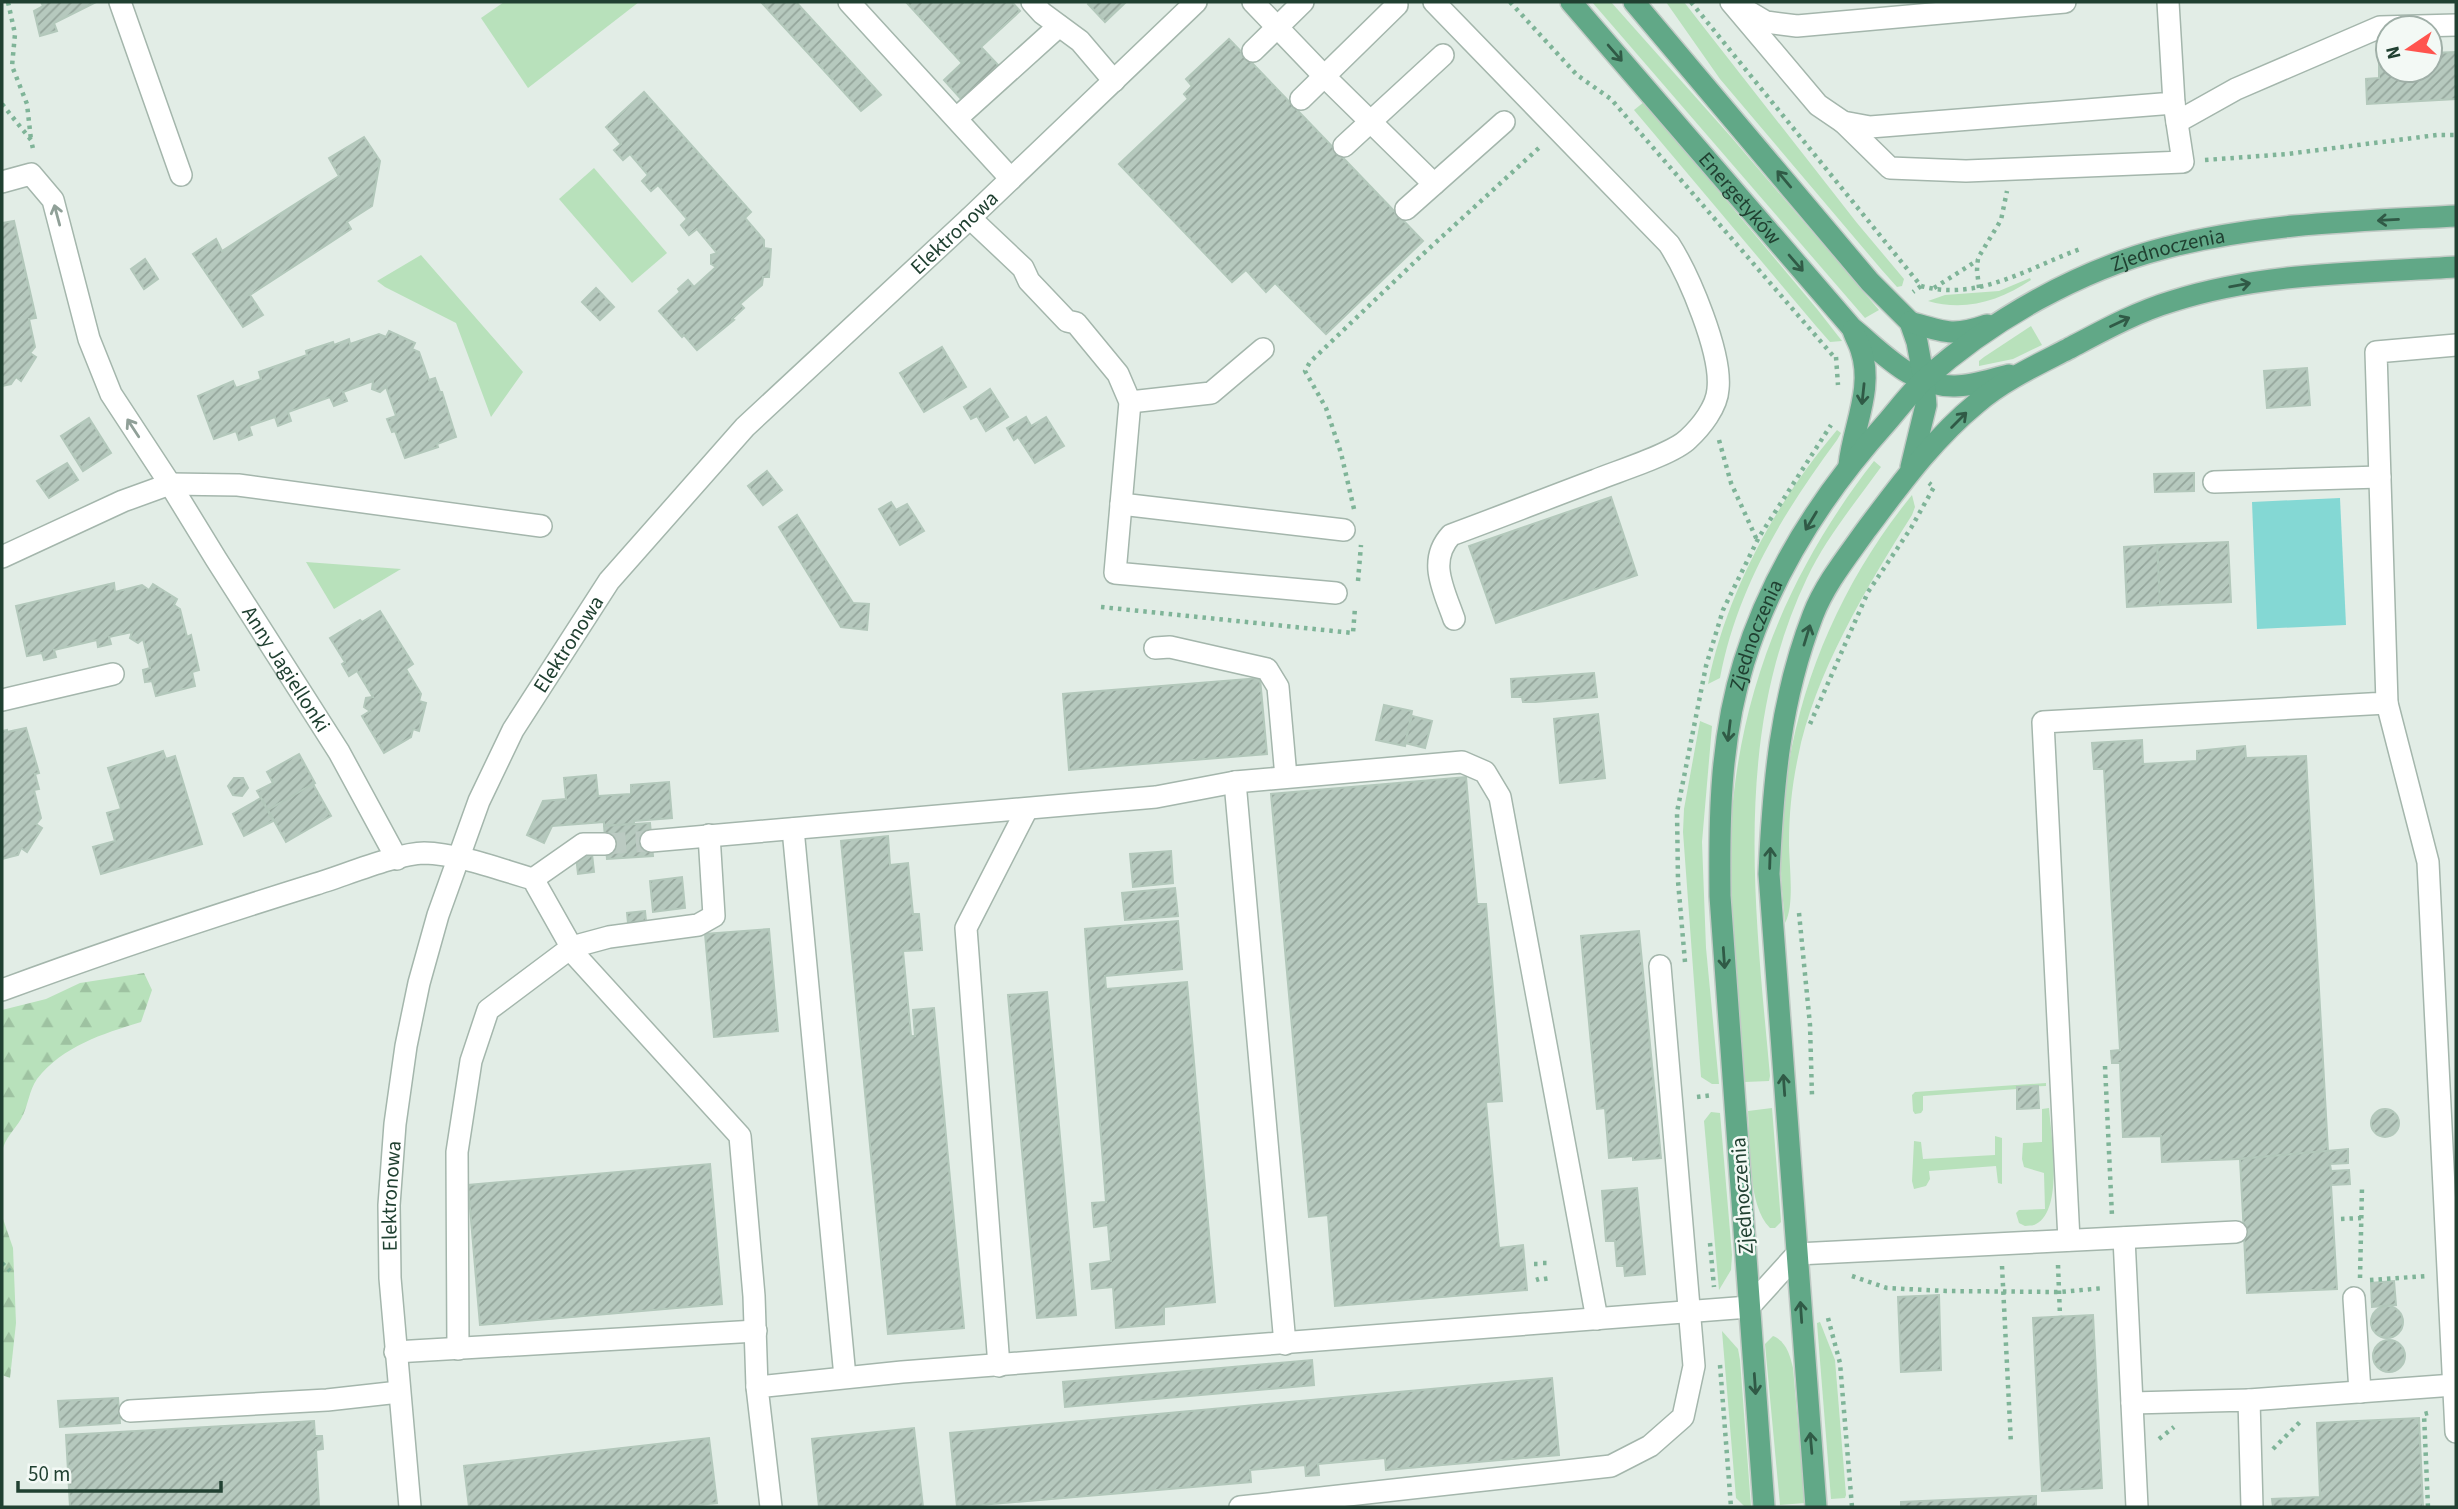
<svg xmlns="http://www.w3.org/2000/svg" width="2458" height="1509" font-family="'Source Sans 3',sans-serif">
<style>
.green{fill:#b8e1bb}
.forest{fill:url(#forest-firs)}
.water{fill:#84d8d4}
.building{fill:url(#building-hatch);stroke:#b3c8bb;stroke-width:2}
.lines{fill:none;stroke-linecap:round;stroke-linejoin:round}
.minor-tunnel{stroke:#bbcac2;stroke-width:21;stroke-dasharray:21 10;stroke-linecap:butt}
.minor-casing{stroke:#a4b6ac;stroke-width:24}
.major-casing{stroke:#c1cac5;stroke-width:24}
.path{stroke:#7fb498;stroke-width:4.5;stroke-dasharray:3.5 5;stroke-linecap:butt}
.minor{stroke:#fff;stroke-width:21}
.major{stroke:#61a887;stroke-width:21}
.oneway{stroke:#305a46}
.oneway2{stroke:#90a098}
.labels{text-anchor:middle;stroke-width:5;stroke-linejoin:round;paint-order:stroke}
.street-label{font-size:21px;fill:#204031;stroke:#f3f9f5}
</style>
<defs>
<pattern id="forest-firs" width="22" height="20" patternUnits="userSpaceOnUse" patternTransform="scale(1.75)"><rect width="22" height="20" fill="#b8e1bb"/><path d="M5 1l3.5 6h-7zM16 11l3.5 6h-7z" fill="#9ec2a1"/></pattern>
<pattern id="building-hatch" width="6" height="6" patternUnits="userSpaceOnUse" patternTransform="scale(1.75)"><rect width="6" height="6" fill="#b6c9be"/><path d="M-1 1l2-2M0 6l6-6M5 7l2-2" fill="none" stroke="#94a59b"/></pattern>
</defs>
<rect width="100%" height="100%" fill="#e2ede6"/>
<g class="green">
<path d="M504,2h135l-111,86 -47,-70z"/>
<path d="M1592,2h19l121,136 147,172 -14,8z"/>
<path d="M1666,2h18l173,221 47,56 -2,7 -5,1 -16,-18 -161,-190z"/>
<path d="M1644,102l173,207 25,32 -12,1 -14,-16 -182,-216z"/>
<path d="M594,168l73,85 -35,30 -73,-84z"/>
<path d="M421,255l102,117 -32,45 -35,-94 -71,-36 -8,-6z"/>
<path d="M2030,278l1,2c-32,21 -66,32 -103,21l17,-6 54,-4z"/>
<path d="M2031,326l11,19 -29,14 -34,7v-5l5,-4z"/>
<path d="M1837,430l4,3 -4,7c-54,73 -100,148 -117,238l-12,6c19,-93 68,-182 129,-254z"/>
<path d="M1874,461l7,6c-26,36 -55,71 -74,111 -75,157 -52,331 -37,498l-1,5 -24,1c-5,-63 -13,-128 -15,-191 -5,-162 45,-303 144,-430z"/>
<path d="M1912,495l3,12 -3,8c-45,71 -98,160 -114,242 -6,28 -9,57 -9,86 0,21 6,62 -4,80 -1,-18 -4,-36 -4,-53 -3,-138 45,-269 131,-375z"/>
<path d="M306,562l95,7 -67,40z"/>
<path d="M1700,721l12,5 -10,116 4,106 13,136h-7l-11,-7 -18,-245 1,-23z"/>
<path d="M2046,1083v3l-29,1v2l-94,7v14l-2,3 -6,1 -2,-3 -1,-16 3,-3z"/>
<path d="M1772,1108l9,114 -6,6h-5c-23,-23 -20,-85 -22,-117z"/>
<path d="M2049,1108c2,26 15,102 -13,116 -3,2 -7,1 -11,2l-6,-3 -3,-10 3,-3 26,-1 -1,-36 -20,-6 -2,-8 1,-16 19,-1v-33z"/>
<path d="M1711,1112l9,1 12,142 -1,15 -12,20 -15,-169z"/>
<path d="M1995,1136l7,2v46l-4,-1 -2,-17 -67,5 1,8 -4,7 -12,3 -2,-8 2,-40 7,1 2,17 72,-4z"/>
<path d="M1820,1322l15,38 11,135 -1,3 -14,1 -14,-176z"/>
<path d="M1722,1331l16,18 2,11 11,147h-6l-9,-9z"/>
<path d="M1773,1336c13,5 17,19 20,32l12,135 -25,2 -15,-161z"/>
</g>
<g class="forest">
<path d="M144,973l8,17 -11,32c-39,12 -78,24 -104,57 -8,11 -9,28 -16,40 -7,12 -16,18 -19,33v-142l44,-11 34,-16z"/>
<path d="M2,1216l11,32 3,75 -6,55 -8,-3z"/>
</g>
<path class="water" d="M2340,498l6,127 -89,4 -5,-127z"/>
<g class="building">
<path d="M41,2h55l-42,21 3,8 -17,5 -6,-25 9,-5z"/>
<path d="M761,2h35l85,93 -20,16z"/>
<path d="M906,2h106l8,9 -39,36 18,19 -37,34 -18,-20 18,-17z"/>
<path d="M1090,2h36l-21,20 -17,-18z"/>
<path d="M1229,39l194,202 -97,93 -51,-51 -9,9 -20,-22 -14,12 -113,-118 69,-65 -4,-5 8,-8 -6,-7z"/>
<path d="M2456,52v47l-89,5 -1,-25 13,-1v-22l9,-1v15h42v-17z"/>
<path d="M644,92l107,120 -6,6 19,22v8l7,1 -2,28h-6l-1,8 -22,19 4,4 -12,11 2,1 -37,30 -13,-15 -2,2 -23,-26 21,-19 -2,-3 10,-9 6,7 22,-20 -5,-3v-9l6,-2 -20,-24 -8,6 -8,-10 6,-6 -29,-34 -7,6 -9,-10 6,-6 -18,-21 -7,6 -9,-10 7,-6 -15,-17z"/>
<path d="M364,137l16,24 -8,45 -25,16 4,7 -101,66 13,20 -20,12 -50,-73 23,-15 6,12 117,-75 -10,-18z"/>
<path d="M14,221l22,97 -7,1 6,28 -5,6 6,4 -15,24 -5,-4 -5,7 -9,2v-163z"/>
<path d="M145,259l13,20 -14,10 -13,-20z"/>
<path d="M596,288l18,19 -14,13 -18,-18z"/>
<path d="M389,331l26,12 -3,6 7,3 10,28 6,-2 5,14h2l14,45 -19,7 1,3 -33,11 -10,-27 -3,1 -5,-13 9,-3 -10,-29 -6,5 -8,-3 1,-8 -30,11 4,9 -13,5 -4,-9 -42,15 3,9 -13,5 -3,-9 -26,9 3,9 -13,5 -3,-9 -22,8 -16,-43 35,-15 3,7 25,-9 -2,-7 48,-17 -1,-4 27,-9 1,3 15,-6 1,5 29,-10 7,3z"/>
<path d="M942,347l24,40 -42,25 -24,-39z"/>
<path d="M2307,368l3,37 -43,3 -3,-37z"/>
<path d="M990,389l18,28 -22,14 -9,-15 -6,3 -7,-12z"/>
<path d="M1026,417l5,9 15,-9 18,29 -29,17 -17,-26 -4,3 -7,-12z"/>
<path d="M89,418l22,35 -28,18 -22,-35z"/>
<path d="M67,463l11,17 -29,18 -12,-17z"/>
<path d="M767,471l15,19 -19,15 -15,-19z"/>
<path d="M2194,473v18l-39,1 -1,-18z"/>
<path d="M1611,497l26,78 -141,48 -27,-77z"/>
<path d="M891,502l5,8 11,-6 17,27 -24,14 -21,-36z"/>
<path d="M797,515l56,88 16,1 -2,26 -26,-3 -62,-100z"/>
<path d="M2228,542l3,60 -71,3 -3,-60z"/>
<path d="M2157,545l3,60 -33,2 -3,-60z"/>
<path d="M114,583l1,9 27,-7 7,5 4,-6 24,15 -3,6 6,4 7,28 4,-2 8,35 -7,2 3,14 -39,10 -4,-15 -7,1 -2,-12 7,-2 -7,-29 -5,4 -8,-5 2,-6 -23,5 2,7 -13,3 -1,-7 -43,10 2,7 -12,3 -2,-7 -15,3 -11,-50z"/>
<path d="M380,611l33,53 -7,5 15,25 -2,7 7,2 -7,28 -6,-2 -2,8 -27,16 -22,-37 8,-5 -6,-4 2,-9 7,-1 -16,-26 -8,5 -7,-12 3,-2 -15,-24 30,-18 2,2z"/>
<path d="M1594,673l3,24 -62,5h-12l-1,-5h-10l-1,-18z"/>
<path d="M1260,678l7,76 -198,16 -6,-76z"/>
<path d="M1384,705l28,6 -7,35 -29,-6z"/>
<path d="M1598,714l7,64 -45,5 -6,-64z"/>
<path d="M1412,716l20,5 -7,27 -20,-5z"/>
<path d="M26,728l13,45 -4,1 4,15 -5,1 7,28 -5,6 6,4 -15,24 -6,-4 -3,7 -16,4v-128l5,-1v2z"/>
<path d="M2142,740l1,24 54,-3v-10l48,-5 1,12 60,-2 22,395 -88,8 -78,3 -1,-26 -38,1 -3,-74h-8l-1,-12 9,-1 -16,-281h-10l-2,-26z"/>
<path d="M163,751l3,8 9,-3 27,88 -101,30 -8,-27 22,-6 -8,-28 14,-4 -13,-41z"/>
<path d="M299,754l16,29 -47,27 -11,-19 16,-8 -6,-11z"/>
<path d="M596,775l2,21 33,-2v-9l38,-3 3,36 -38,3v3l-30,2v-4l-52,4 -8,17 -17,-8 16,-34 23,-2 -2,-21z"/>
<path d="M1466,777l11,127h9l16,197 -16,1 13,146 24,-3 4,45 -192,16 -7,-91 -19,2 -38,-423z"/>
<path d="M234,778h9l5,10 -6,8 -9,-1 -5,-9z"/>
<path d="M313,784l18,32 -45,26 -18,-32z"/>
<path d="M261,798l12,23 -29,15 -11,-22z"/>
<path d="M650,823l3,33 -46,3 -3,-33z"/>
<path d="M888,836l2,29 18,-2 5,51h6l3,36 -19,1 8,85h4l-2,-26 21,-2 30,320 -76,6 -47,-493z"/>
<path d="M1171,851l2,32 -40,4 -3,-33z"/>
<path d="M592,854l2,18 -16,2 -2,-18z"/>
<path d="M682,877l3,31 -32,4 -3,-31z"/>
<path d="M1175,888l3,28 -53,4 -3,-27z"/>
<path d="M645,911l1,10 -18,2 -1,-10z"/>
<path d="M1178,921l4,48 -77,7 1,13 81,-7 28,320 -51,5v17l-48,4 -3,-41 -21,2 -2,-25 21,-3 -3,-36 -14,2 -2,-24 14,-1 -21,-273z"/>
<path d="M769,929l9,102 -64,6 -9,-103z"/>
<path d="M1639,931l22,227 -28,2v-4l-24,2 -4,-50 -8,1 -16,-173z"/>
<path d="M1047,992l29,323 -39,3 -29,-323z"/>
<path d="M2038,1086l1,22 -22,1v-22z"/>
<circle cx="2385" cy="1123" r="14"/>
<path d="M2348,1149v14l-18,1 1,7 18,-1 1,14 -19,1 6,104 -90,4 -7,-134z"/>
<path d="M710,1164l12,140 -242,21 -12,-140z"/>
<path d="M1637,1188l8,86 -20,2 -1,-10h-7l-2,-25h-9l-4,-50z"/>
<path d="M2394,1281l2,24 -24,2 -1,-24z"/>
<path d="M1939,1295l2,75 -40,2 -3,-75z"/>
<circle cx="2387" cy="1322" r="16"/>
<path d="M2093,1315l9,173 -60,3 -9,-173z"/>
<circle cx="2389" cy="1356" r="16"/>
<path d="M1312,1360l2,25 -249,22 -2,-25z"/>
<path d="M1552,1378l7,77 -173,15 -1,-12 -67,6 1,11 -13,1 -1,-11 -55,5 1,12 -294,25 -7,-74z"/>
<path d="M118,1398l2,25 -60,4 -2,-26z"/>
<path d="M2419,1418l4,89h-150l-1,-8 48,-2 -3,-74z"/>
<path d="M314,1421l1,15h7l1,13 -7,1 3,57h-249l-4,-72z"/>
<path d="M914,1428l9,79h-104l-7,-68z"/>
<path d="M709,1438l8,65 -40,4h-208l-5,-41z"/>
<path d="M2036,1496v11h-135v-5z"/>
</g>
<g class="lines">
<path class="minor-tunnel" d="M605,844l46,-3"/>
<g class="minor-casing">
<g id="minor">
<path d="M120,2l61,173"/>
<path d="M849,2l162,177"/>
<path d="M1032,2l10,11 38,28 34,40"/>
<path d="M1253,2l72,75 109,107"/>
<path d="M1434,2l235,242c20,31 53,109 49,145 -1,18 -17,38 -30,50 -15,15 -70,32 -92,41 -48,18 -96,37 -145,55 -24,26 -7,55 3,84"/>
<path d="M1731,2l87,103 25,17 27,5 304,-24 -6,-101"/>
<path d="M1744,9l22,13 31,4 268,-24"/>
<path d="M1253,51l50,-49"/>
<path d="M1301,99l96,-94"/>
<path d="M957,118l102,-92"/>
<path d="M1843,122l47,46 76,3 217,-9 -9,-59"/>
<path d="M2177,122l59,-33 144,-62 76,-2"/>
<path d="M1344,146l99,-91"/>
<path id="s1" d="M2,182l29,-8 22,26 36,139 22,55 59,90 46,75 123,193 58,107"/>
<path d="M1406,209l98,-87"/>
<path d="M970,218l53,50 6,13 38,40 9,2 42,51 12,28 -15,171 221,20"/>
<path d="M1130,402l81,-9 52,-44"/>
<path d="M2214,482l166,-5"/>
<path d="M1121,504l223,26"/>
<path d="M2,557l121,-56 47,-17 68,1 303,41"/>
<path d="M1155,648l15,-1 97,22 11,18 8,90"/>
<path d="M2,700l111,-26"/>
<path d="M2387,703l41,159 28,570"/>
<path d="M1235,782l50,562"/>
<path d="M793,829l52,548"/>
<path d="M651,841l505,-44 79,-15 227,-20 23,10 15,25 97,522"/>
<path d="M533,879l50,-35h22"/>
<path d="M2,990c103,-38 208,-73 314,-106 27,-8 82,-31 108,-31 36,1 74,16 109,26l44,78 163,179 14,160 3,91"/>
<path d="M2124,1238l13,269"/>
<path d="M2069,1240l-26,-518 344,-19 -11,-351 80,-7"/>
<path d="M2354,1298l6,94"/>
<path d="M458,1349l-1,-197 14,-91 17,-51 84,-63 37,-10 89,-12 16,-9 -5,-81"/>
<path d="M395,1352l361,-21"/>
<path d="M999,1366l-33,-438 61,-119"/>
<path d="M2249,1400l205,-15"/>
<path d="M2132,1403l117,-3 3,107"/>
<path d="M130,1411l197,-11 72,-8"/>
<path id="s2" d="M410,1507l-20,-229 -1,-73 6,-81 11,-78 13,-63 19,-68 41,-114 34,-71 96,-149 136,-154 225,-209 226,-216"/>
<path d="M771,1507l-14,-120 145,-15 847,-65 48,-53 439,-22"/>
<path d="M1240,1507l371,-41 39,-20 33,-29 11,-51 -34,-400"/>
</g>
</g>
<g class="major-casing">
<g id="major">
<path id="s3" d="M1571,2l281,326c31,25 60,59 103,58 18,0 37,-7 54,-11"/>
<path d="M1634,2l236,280 40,40 7,20 7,38 2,25 -15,62"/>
<path d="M1910,322c34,10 43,15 77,3"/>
<path d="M1849,465c4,-38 25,-77 12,-115 -2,-7 -6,-13 -8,-20"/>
<path id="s4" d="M1764,1507l-44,-611c-1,-78 0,-158 24,-234 28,-90 80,-170 143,-240 12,-14 24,-30 38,-43 66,-59 154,-109 240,-131 96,-25 193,-27 291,-32"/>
<path d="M1816,1507l-47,-633c4,-89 11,-174 44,-259 12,-31 34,-58 53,-85 34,-45 67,-91 111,-127 27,-23 60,-38 91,-54 34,-18 68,-37 105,-48 91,-29 189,-28 283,-34"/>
</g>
</g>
<g class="path">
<path d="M8,2l7,32 -3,32 15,38 4,36"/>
<path d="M1510,2l67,73 34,24 224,259"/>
<path d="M1691,2l230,284 -8,6"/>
<path d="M2,104l29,36 3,13"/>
<path d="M2205,160l82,-6 150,-19h19"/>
<path d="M1921,286c58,16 108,-19 162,-38"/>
<path d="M1934,288l44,-28"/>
<path d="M1979,288l-2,-18 1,-12 23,-38 6,-29"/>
<path d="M1836,357l2,28"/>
<path d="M1719,440l12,43 26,57"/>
<path d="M1354,509l-13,-56 -15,-45 -21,-37 5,-9 112,-107 119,-109"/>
<path d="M1358,581l3,-36"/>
<path d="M1101,607l252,26 2,-25"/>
<path d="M1810,724l58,-132 43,-64 23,-41 -5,-4"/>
<path d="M1799,913l11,112 2,71"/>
<path d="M1685,962l-7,-81 -1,-69 29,-146 17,-56 36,-73 72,-112"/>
<path d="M2105,1066l7,150"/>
<path d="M1697,1097l16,-2"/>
<path d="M2341,1219l20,-1"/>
<path d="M1710,1243l4,44"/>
<path d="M2,1263l8,8"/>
<path d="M1543,1263h6"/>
<path d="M1534,1264h4"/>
<path d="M2058,1265l2,51"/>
<path d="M2002,1266l9,178"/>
<path d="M1852,1276l35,12 59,3 113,1 45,-4"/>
<path d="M2360,1278l2,-91"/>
<path d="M1544,1279l6,-1"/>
<path d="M1536,1280l3,-1"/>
<path d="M2370,1280l57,-4"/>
<path d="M1828,1318l12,45 12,144"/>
<path d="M1720,1365l11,142"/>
<path d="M2428,1413l-4,1 4,93"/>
<path d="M2159,1439l15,-12"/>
<path d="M2273,1449l29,-29"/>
</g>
<use href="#minor" class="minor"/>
<use href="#major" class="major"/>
</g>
<defs><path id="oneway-shaft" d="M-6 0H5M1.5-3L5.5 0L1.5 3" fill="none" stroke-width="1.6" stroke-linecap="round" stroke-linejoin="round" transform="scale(1.75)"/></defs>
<g class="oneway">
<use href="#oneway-shaft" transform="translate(1615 53) rotate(49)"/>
<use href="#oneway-shaft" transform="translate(1784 179) rotate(-130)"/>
<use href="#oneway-shaft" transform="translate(2388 220) rotate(177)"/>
<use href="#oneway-shaft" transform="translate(1796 263) rotate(49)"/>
<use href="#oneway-shaft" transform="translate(2240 285) rotate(-10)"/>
<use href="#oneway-shaft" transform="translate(2120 322) rotate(-25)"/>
<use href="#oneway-shaft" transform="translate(1863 394) rotate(96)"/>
<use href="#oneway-shaft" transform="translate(1959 420) rotate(-45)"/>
<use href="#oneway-shaft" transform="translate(1811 521) rotate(121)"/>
<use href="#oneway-shaft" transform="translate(1807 635) rotate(-73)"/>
<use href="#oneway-shaft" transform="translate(1729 731) rotate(97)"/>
<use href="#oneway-shaft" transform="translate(1770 858) rotate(-88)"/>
<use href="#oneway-shaft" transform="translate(1724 958) rotate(86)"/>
<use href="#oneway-shaft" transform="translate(1784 1085) rotate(-94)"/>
<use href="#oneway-shaft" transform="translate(1801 1312) rotate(-94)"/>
<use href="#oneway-shaft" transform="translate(1755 1384) rotate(86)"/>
<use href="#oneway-shaft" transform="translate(1811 1443) rotate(-95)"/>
</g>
<g class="oneway2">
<use href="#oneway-shaft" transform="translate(57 215) rotate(-105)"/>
<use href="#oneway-shaft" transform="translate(133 428) rotate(-123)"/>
</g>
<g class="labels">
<g class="street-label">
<text dy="7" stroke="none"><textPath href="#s3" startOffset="259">Energetyków</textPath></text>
<text dy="7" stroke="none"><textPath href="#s2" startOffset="1466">Elektronowa</textPath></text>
<text dy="7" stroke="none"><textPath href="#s4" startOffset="1466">Zjednoczenia</textPath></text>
<text dy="7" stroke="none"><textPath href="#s4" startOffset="878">Zjednoczenia</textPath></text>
<text dy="7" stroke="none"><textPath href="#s2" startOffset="900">Elektronowa</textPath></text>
<text dy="7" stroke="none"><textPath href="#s1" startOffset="593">Anny Jagiellonki</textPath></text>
<text dy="7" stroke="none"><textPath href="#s2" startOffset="312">Elektronowa</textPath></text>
<text transform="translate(1742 1196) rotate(-94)" y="7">Zjednoczenia</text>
</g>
</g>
<rect width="2458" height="1509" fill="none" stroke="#204031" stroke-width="7"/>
<g transform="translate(2409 49) rotate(257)"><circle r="33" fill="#f3f9f5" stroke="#9fafa7" stroke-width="2"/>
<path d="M0-5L12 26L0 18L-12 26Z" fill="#ff544e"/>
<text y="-10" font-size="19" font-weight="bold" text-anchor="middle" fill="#204031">N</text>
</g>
<path d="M18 1481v10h203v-10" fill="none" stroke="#204031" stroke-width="3.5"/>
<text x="28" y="1481" font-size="21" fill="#204031" stroke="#f3f9f5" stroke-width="5" paint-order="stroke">50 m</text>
</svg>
